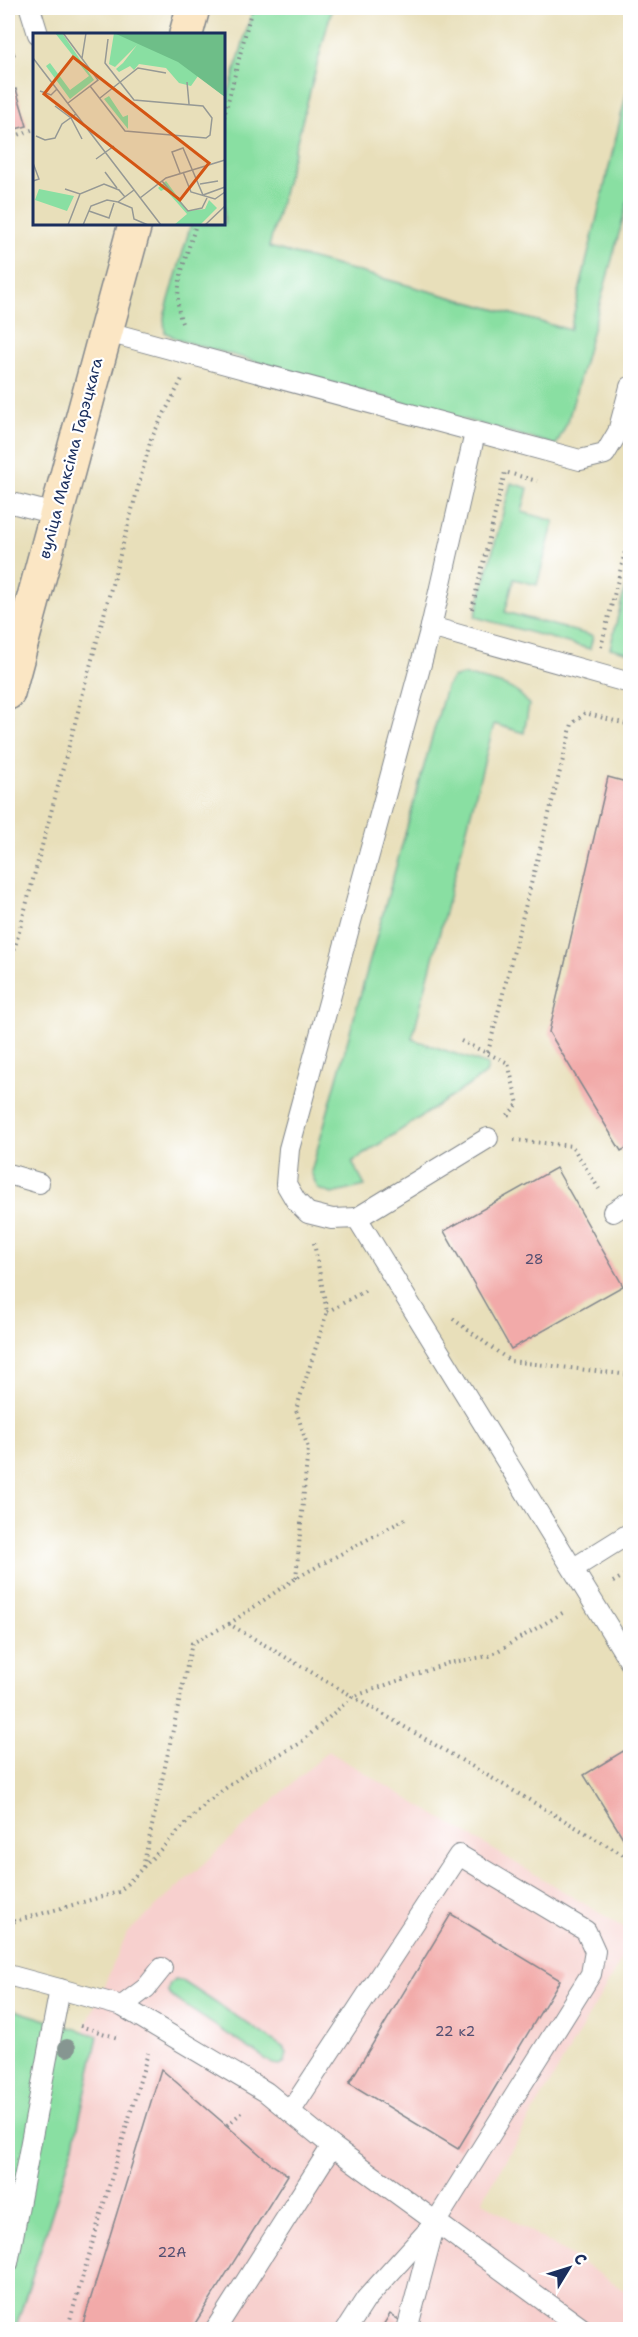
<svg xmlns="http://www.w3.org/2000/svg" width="638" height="2337" font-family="'Shantell Sans',sans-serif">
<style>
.built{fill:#f7d0ce}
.green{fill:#89dfa2;stroke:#528780;stroke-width:1.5}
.building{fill:#f2aaa9}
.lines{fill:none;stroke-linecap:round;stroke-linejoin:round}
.service-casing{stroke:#82878c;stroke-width:22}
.secondary-casing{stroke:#82878c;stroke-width:36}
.path{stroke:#82878c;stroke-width:4;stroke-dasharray:1.5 4.5;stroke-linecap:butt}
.service{stroke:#fff;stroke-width:20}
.secondary{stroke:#fbe6c4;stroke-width:33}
.tree{fill:#869691}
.labels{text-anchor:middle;stroke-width:4.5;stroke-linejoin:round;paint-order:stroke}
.number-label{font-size:14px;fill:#514e71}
.street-label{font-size:16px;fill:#1b2f5e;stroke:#fff}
.inset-road{fill:none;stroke:#969995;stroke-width:1.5}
.view{fill:#d45514;fill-opacity:0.15;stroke:#d45514;stroke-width:3}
.inset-edge{fill:none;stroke:#1b2f5e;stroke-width:3}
</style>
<rect width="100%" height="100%" fill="#fff"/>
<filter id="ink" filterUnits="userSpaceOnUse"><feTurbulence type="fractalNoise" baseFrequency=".0167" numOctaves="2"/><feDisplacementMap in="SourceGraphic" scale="12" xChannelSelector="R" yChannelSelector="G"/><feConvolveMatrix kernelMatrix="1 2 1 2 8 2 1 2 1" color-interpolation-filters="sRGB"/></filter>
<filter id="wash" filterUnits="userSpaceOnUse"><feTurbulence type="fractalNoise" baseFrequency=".008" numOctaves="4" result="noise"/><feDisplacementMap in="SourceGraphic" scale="24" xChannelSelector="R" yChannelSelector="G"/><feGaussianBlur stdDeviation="1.35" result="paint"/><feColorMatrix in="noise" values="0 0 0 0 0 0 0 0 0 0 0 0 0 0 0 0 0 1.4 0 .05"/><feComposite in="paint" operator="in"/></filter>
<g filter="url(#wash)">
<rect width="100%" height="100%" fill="#e8dfba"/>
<path class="built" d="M328,1751l302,180v14l-148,256 148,92v36l-622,1 69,-283 50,-114z"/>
<g class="green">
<path d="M253,8h79l-63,239 301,83 60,-251v114l-62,228 -12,24 -377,-105 -14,-8 -1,-15 27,-93h33v-115z"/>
<path d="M511,483l17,5 -6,24 32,9 -17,64 -23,-6 -9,33 88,24 -3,13 -115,-32z"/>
<path d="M630,568v85l-20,-5z"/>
<path d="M463,675c24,6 53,8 66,30l-5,28 -30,-9 -82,315 76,26 -2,9 -134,88 13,24 -33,8 -14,-5 -7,-17 135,-485 6,-9z"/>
<path d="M174,1979l7,1 102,67 4,6 -2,9 -5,3 -7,-1 -101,-67 -4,-5 1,-7z"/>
<path d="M8,2008l90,28 -24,108 -59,186 -7,-1z"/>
</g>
<g id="blocks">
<g class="building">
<path d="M16,89l11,37 -19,5v-39z"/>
<path d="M608,777l22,6v211l-5,26 5,10v116l-9,5 -72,-119z"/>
<path d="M556,1168l67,118 -112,63 -67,-118z"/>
<path d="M625,1750l5,9v90l-46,-74z"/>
<path d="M451,1914l109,66 -102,169 -109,-66z"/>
<path d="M161,2069l110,95 17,11 -97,155h-110z"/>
<path d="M390,2314l24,16h-34z"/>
</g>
</g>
</g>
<g filter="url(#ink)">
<use href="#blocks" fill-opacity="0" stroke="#82878c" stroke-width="1.5"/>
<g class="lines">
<g class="service-casing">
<g id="service">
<path d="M30,8l8,26"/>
<path d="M104,331l476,129 25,-6 13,-22 12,-45"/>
<path d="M475,433l-44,194 -142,522 -3,35 10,17 12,12 24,6 25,-1 273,444"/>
<path d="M8,502l47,12"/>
<path d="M431,627l199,56"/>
<path d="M8,1174l31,9"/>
<path d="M613,1212l17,-11"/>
<path d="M357,1218l131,-80"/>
<path d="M574,1568l56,-35"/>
<path d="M8,1975l114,31 144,86 66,54 252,184"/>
<path d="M122,2006l24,-18 16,-20"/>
<path d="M290,2112l169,-257 127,76 9,20 -4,23 -156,249 -69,76 -20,31"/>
<path d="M8,2263l52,-274"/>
<path d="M408,2326l26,-99"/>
<path d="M215,2330l117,-184"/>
</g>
</g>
<g class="secondary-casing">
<g id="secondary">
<path d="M186,34l7,-26"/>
<path d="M8,693l127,-469"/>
</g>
</g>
<g class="path">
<path d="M8,56l10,-4"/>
<path d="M224,117l28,-109"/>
<path d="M8,139l26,-10"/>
<path d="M182,323c-12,-31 6,-70 14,-99"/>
<path d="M472,609l33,-137 32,9"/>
<path d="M601,647l29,-115"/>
<path d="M8,973l143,-534 31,-60"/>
<path d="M461,1041l47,22 10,41 -13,14"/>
<path d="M488,1052l84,-328 13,-11 45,12"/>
<path d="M514,1140l58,6 27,43"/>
<path d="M327,1312l41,-23"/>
<path d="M453,1319l57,42 120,14"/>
<path d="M296,1578l12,-130 -12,-38 31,-98 -13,-69"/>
<path d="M613,1582l17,-10"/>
<path d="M229,1624l67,-46 113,-61"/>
<path d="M143,1867l49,-224 37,-19 401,235"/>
<path d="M8,1923l111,-31 88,-90 43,-32 49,-26 53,-47 96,-34 41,-7 77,-45"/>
<path d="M80,2026l38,12"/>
<path d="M227,2125l18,-15"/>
<path d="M67,2330l81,-277"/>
</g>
<use href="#service" class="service"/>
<use href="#secondary" class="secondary"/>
</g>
<circle class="tree" cx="67" cy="2048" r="9"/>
</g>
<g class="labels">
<g class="number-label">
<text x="534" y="1264">28</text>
<text x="455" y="2036">22 к2</text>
<text x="172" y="2257">22А</text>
</g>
<g class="street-label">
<text transform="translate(70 458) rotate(-75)" y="6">вуліца Максіма Гарэцкага</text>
</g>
</g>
<g transform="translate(33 33)">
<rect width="192" height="192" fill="#e8dfba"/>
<path d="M22,0h7l32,47 -24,19 -24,-33 4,-3 20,27 19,-14zM81,0h111v64l-27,-21 -7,10 -12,-3 -13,-15 -27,-4 -5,6 -4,-4 -11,6 -3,-3 7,-6 14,-18 -22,22 -6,-3zM76,63l14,21 5,-2v14l-24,-30zM133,148l22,30 17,-2 4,-9 8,8 -17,17h-26l13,-11 -22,-25 -4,2 -3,-3zM6,156l35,7 -7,15 -32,-11z" fill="#89dfa2"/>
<path d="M81,0h111v64l-47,-35z" fill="#6ebe88"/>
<path class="inset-road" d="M30,0l35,47 -30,23M0,25l128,167M49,25l4,-25M154,49l2,22M57,53l35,45 81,7 4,-3 2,-17 -9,-12 -69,-6 -29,-37 3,-24M7,58l11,4 6,-6M67,65l38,-30 28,5M22,73l16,12 11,21M3,103l9,4 10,-2 7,-14 14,-10M63,126l18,-13M0,130l6,16 -6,2M72,139l12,16M150,139l8,20 24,7 10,-7M147,140l-8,-21 11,-4 20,47 22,-8M129,148l26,30 14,-3 5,-10M167,151l18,-3M32,156l15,5 24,-10 15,6 6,7M107,165l26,-20 59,-18M85,169l14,6 2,11 14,6M56,178l20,7 5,-15M35,192l12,-31M50,192l8,-19 16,-6 11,2 16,-12M172,192l20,-19"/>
<path class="view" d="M40,24l136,106 -29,37 -136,-106z"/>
<rect width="192" height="192" class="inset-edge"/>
</g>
<rect width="638" height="2337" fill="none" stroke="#fff" stroke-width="30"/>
<g transform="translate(569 2268) rotate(52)" stroke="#ffffff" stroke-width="4.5" paint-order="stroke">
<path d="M0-4.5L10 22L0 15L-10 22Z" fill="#1b2f5e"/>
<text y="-9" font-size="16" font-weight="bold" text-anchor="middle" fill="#1b2f5e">С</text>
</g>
</svg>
